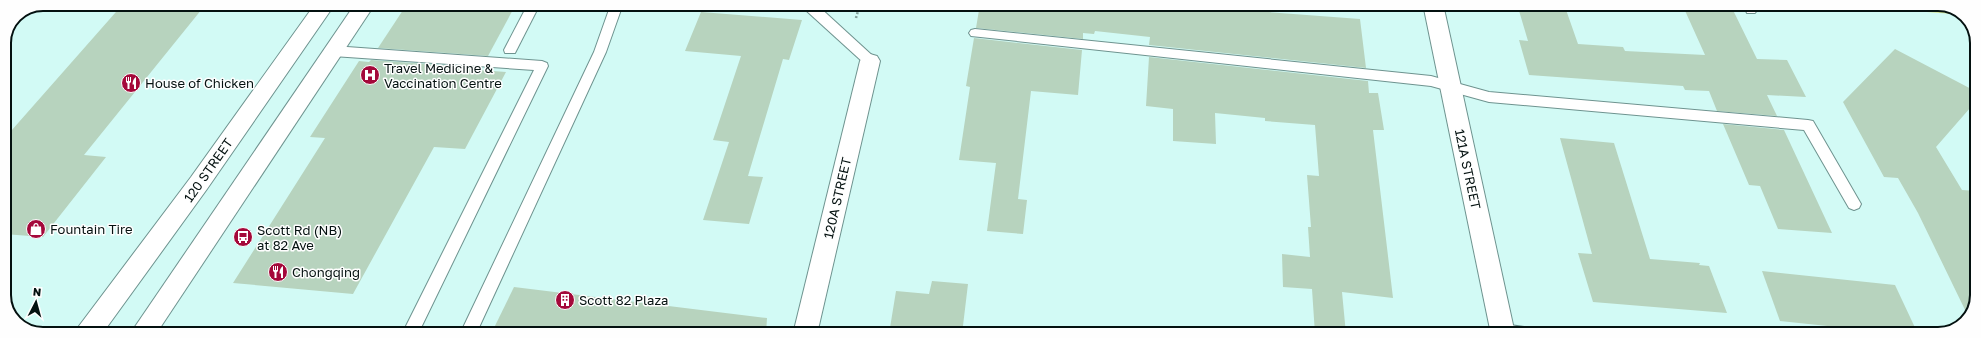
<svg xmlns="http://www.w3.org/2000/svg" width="1981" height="338" font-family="'Golos Text',sans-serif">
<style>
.green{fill:#d4e595}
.building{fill:#b7d3be}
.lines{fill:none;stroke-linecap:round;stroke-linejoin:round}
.lane-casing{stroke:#6e938f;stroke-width:2}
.street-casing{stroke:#6e938f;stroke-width:2}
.secondary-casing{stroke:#6e938f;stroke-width:2}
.path{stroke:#7f9d99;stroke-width:2.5;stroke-dasharray:2 2;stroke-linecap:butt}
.lane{fill:#fff;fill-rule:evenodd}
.street{fill:#fff;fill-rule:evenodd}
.secondary{fill:#fff;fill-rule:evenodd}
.labels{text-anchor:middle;stroke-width:3;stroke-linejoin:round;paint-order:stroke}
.poi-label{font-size:13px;fill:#041110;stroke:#fefefe;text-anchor:start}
.street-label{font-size:13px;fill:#041110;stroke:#fefefe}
.rim{fill:none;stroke:#041110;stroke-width:2}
</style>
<rect width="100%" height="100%" fill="#d2faf5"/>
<path class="green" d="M1822,4h122l22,11z"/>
<g class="building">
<path d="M123,4h83l-122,151 22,2 -63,80 -39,-3v-95z"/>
<path d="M407,4h109l-28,52 -110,-8z"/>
<path d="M980,4h236v4l144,11 6,49 -217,-23 1,-8 -55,-6 -1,3 -11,-1v6l-107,-11z"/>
<path d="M1517,4h47l14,40 45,3 2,4 80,4 -23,-51h48l27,55 30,1 19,37 -39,-2 10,21 -60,-5 -8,-20 -24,-1 -2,-4 -154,-11 -10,-35 9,1z"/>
<path d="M701,12l101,8 -13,40 -6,-1 -35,117 15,1 -14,47 -46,-4 26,-78 -16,-2 28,-84 -56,-5z"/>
<path d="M974,38l108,12 -4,45 -47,-4 -13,108 9,1 -4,34 -36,-3 9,-68 -37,-3 11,-73 -4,-1z"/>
<path d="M1895,49l82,43v8l-41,47 26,43 15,1v110l-9,15 -50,-103 -20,-35 -14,-1 -41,-75z"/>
<path d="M1149,57l219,24 1,12h9l6,37h-11l20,168 -51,-6 4,42h-31l-3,-45 -29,-2 -1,-33 28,3 -2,-30h3l-4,-52 12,1 -4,-51 -50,-4v-3l-50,-5 1,31 -43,-3v-32l-27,-3z"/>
<path d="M371,60l110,8 -2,2 27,2 -41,77 -31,-2 -81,147 -120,-11 92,-145 -15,-1 49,-76 10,1z"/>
<path d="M1723,124l61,6 48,103 -54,-4 -18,-43 -11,-1z"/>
<path d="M1560,138l54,5 36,116 50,4 -1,2 10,1 18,47 -134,-11 -15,-49 14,1z"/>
<path d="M1762,271l133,14 23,49h-15l-123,-13z"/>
<path d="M932,281l36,3 -6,50h-73l7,-43 33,3z"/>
<path d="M514,287l253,31 -1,16h-275z"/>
</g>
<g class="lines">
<g class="lane-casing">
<g id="lane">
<path d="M528,4h12l-25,49h-10l-1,-3z"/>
<path d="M611,4h12l-17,48 -130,282h-16l134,-282z"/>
<path d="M799,4h17l59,54 1,3 -1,3h-10z"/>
<path d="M1743,4h12l2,6 -2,3h-8z"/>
<path d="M975,29l456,47 58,16 319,28 5,1 48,83 -2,4 -5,2 -5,-2 -45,-78 -315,-28 -58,-16 -460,-50 -2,-3 2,-3z"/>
<path d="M333,46l209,15 5,2 1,3 -130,268h-16l132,-264 -201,-14 -5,-2 -1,-3 1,-3z"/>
<path d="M1503,324l34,5 2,5h-42l-2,-3 2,-5z"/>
</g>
</g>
<g class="street-casing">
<g id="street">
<path d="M1423,4h20l72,330h-24z"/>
<path d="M870,54l7,2 3,5 -63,273h-24l67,-273 3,-5z"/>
</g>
</g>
<g class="secondary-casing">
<g id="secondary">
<path d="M315,4h20l-128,185 -105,145h-26l3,-8 112,-149z"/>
<path d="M355,4h20l-219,330h-26z"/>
</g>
</g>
<g class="path">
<path d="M1859,4l100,8"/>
<path d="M856,18l4,-14"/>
</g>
<use href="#lane" class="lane"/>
<use href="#street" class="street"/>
<use href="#secondary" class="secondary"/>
</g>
<defs>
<g id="hospital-disc" transform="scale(1)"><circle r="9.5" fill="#a4083a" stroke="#fefefe"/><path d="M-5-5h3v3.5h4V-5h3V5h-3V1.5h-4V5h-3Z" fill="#fff"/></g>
<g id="restaurant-disc" transform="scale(1)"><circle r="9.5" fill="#a4083a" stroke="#fefefe"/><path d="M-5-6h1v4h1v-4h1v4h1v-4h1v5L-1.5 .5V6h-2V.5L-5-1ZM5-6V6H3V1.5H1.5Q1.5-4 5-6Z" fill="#fff"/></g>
<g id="shop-disc" transform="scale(1)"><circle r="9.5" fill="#a4083a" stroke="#fefefe"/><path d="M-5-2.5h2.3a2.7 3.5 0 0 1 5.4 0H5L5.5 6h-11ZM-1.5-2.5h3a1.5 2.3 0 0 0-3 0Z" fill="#fff"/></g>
<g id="bus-disc" transform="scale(1)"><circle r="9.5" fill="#a4083a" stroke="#fefefe"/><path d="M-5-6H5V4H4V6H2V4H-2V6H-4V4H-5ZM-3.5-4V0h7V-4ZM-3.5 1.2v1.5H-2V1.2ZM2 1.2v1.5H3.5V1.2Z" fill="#fff"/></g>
<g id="building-disc" transform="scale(1)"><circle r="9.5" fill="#a4083a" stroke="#fefefe"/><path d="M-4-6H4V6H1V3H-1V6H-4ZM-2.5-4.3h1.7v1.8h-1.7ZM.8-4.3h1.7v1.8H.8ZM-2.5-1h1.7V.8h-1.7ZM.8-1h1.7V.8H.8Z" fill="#fff"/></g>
</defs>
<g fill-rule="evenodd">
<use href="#hospital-disc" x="370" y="75"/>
<use href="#restaurant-disc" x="131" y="83"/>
<use href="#shop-disc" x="36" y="229"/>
<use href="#bus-disc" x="243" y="237"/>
<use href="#restaurant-disc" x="278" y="272"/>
<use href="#building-disc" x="565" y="300"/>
</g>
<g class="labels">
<g class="poi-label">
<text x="384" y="73">Travel Medicine &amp;<tspan x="384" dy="15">Vaccination Centre</tspan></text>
<text x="145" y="88">House of Chicken</text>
<text x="50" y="234">Fountain Tire</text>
<text x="257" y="235">Scott Rd (NB)<tspan x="257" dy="15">at 82 Ave</tspan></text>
<text x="292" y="277">Chongqing</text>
<text x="579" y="305">Scott 82 Plaza</text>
</g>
<g class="street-label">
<text transform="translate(1468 169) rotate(78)" y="5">121A STREET</text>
<text transform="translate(208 170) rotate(-55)" y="5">120 STREET</text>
<text transform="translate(837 198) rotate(-77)" y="5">120A STREET</text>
</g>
</g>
<path d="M0 0H1981V338H0ZM43 11H1938A32 32 0 0 1 1970 43V295A32 32 0 0 1 1938 327H43A32 32 0 0 1 11 295V43A32 32 0 0 1 43 11Z" fill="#fefefe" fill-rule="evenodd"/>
<path class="rim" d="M43 11H1938A32 32 0 0 1 1970 43V295A32 32 0 0 1 1938 327H43A32 32 0 0 1 11 295V43A32 32 0 0 1 43 11Z"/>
<g transform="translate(36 302) rotate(6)" stroke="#fefefe" stroke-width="3" paint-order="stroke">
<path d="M0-3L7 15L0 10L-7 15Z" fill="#041110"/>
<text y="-6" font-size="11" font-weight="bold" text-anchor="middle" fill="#041110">N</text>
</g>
</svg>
